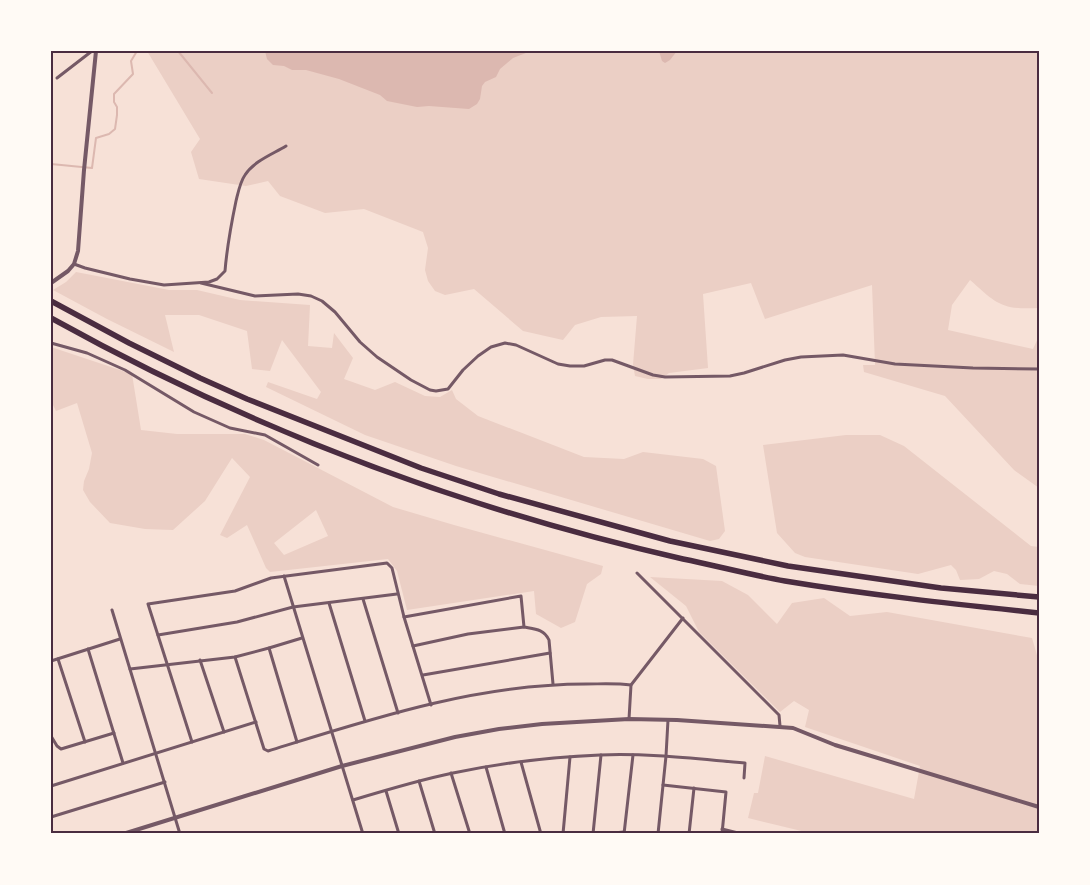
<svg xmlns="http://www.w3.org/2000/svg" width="1090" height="885" font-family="'Source Serif 4',serif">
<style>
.green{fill:#ebcfc5;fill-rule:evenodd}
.water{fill:#dcb8b0}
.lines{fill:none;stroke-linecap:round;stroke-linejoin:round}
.stream{stroke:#dcb8b0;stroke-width:2}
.minor{stroke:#755966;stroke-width:3}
.tertiary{stroke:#755966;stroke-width:4}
.motorway{stroke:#4a2c40;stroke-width:5.5}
.neatline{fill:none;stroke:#4a2c40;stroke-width:2}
</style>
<rect width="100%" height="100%" fill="#f7e1d7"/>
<g class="green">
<path d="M147,51h892v257c-38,2 -42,-4 -69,-28l-18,25 -4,25 85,19 6,-13v152l-25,-18 -69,-74 -81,-24 -1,-7h12l-3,-80 -107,34 -14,-36 -48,11 5,74 -39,5 -8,6h-13l-13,-3 -2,-11 4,-49 -36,1 -26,8 -12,15 -40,-9 -49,-42 -29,6 -10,-4 -7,-10 -3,-11 3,-22 -5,-16 -59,-23 -39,4 -45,-17 -12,-15 -22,5 -47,-7 -8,-27 9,-13z"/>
<path d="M76,272l93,18h28l43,10 70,5 -2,41 24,2 2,-15 19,25 -9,21 31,11 20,-8 30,14 15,1 12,-7 4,9 22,17 106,41 40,2 19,-7 60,7 13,7 9,65 -6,8 -9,2 -254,-75 -91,-31 -99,-48 2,-5 49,17 4,-7 -39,-52 -12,31 -18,-2 -5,-38 -48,-16h-34l9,37 -67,-33 -54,-29 13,-8z"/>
<path d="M51,347l81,27 9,56 36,4h68l19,6 129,67 61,18 149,41 -2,8 -14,10 -12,38 -14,6 -25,-14 -2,-23 -127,19 -10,-39 -9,-12 -118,13 -4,-4 -19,-43 -20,13 -7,-3 30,-58 -18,-19 -27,43 -32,29 -28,-1 -35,-6 -20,-21 -7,-12 1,-9 5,-12 3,-16 -15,-50 -21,8 -5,-10zM316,510l12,26 -44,19 -10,-12z"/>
<path d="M846,435h34l24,11 127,100 8,1v39l-19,-2 -13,-10 -13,-3 -15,8 -19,1 -4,-10 -5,-5 -33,9 -113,-17 -10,-4 -18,-20 -14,-88z"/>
<path d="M650,577l72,4 26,14 29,29 15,-21 32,-5 26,18 37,-4 145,26 7,24v172h-225l-66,-16 6,-25h4l7,-37 149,43 6,-33 -115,-39 4,-17 -15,-9 -14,11 -81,-80 -13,-26z"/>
</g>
<g class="water">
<path d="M265,51h266l-18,7 -13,11 -4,8 -11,5 -3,4 -2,13 -3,5 -8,5 -40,-3 -12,1 -30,-6 -7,-6 -41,-16 -33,-9h-14l-8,-4 -11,-1 -6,-6z"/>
<path d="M659,51h18l-7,9 -5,3 -3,-2z"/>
</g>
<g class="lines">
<g class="stream">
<path d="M178,51l34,42"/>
<path d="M51,164l41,4 4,-30 13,-4 6,-5 2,-14v-8l-3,-5v-8l19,-20 -2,-13 6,-10"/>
</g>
<g class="minor">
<path d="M57,78l35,-27"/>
<path d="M74,264l11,4 45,11 34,6 45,-3 8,-3 8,-8c2,-24 6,-46 11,-70 2,-8 4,-19 9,-26 9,-14 28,-21 41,-29"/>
<path d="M201,283l54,13 43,-2 13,2 11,5 13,11 25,30 17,15 34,23 19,10 6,1 12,-2 15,-19 15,-14 13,-9 14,-4 11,2 42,19 12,2h14l21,-6h7l41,15 12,2 65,-1 14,-3 41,-13 16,-3 42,-2 52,9 78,4 66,1"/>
<path d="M51,343l36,10 38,17 69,42 36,16 35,7 53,30"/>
<path d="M637,573l142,142 1,11"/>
<path d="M284,576l79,258"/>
<path d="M363,599l35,114"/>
<path d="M329,603l36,118"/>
<path d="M112,610l68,224"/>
<path d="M404,617l117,-21 3,31c11,2 20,2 25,13l4,44"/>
<path d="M158,635l79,-13 56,-15 104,-13"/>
<path d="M413,646l55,-12 56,-7"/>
<path d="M269,648l28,94"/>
<path d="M88,649l35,114"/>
<path d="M235,657l29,92 4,2c103,-32 208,-67 318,-67 15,0 30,-1 45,1"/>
<path d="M58,659l27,83"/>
<path d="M200,660l24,72"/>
<path d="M51,661l69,-22"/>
<path d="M130,669l105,-12 34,-9 33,-10"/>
<path d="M423,675l127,-22"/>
<path d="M629,719l2,-34 52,-67"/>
<path d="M51,736l6,10 4,3 53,-16"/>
<path d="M192,742l-44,-138 87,-13 36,-13 116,-15 5,5 12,49 27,88"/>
<path d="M521,762l20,72"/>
<path d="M486,767l19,67"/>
<path d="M451,773l19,61"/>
<path d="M419,781l16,53"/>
<path d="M663,785l63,7 -4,42"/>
<path d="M51,786l205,-64"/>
<path d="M386,791l13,43"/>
<path d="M353,800c33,-10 66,-20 100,-27 48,-10 98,-16 147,-18 49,-2 97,4 145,8l-1,15"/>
<path d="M51,817l114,-35"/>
<path d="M722,829l20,5"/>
<path d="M563,834l7,-77"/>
<path d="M593,834l8,-79"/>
<path d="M603,834l21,-2"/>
<path d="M624,834l9,-79"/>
<path d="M658,834l8,-78 2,-36"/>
<path d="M689,834l5,-46"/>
</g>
<g class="tertiary">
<path d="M51,283l17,-12 6,-7 4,-13 6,-81 12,-119"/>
<path d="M123,834l219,-68 113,-29 44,-8 43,-5 87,-5 48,1 116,8 42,17 204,62"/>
</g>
<g class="motorway">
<path d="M51,301l78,42 71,35 47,21 174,69 78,26 171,47 118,25 153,22 98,9"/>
<path d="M51,318c198,110 411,191 632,241 34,7 68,16 102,22 84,14 169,23 254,32"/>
</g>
</g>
<rect width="1090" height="885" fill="none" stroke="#fffaf5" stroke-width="105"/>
<rect x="52" y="52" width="986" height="780" class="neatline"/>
</svg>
